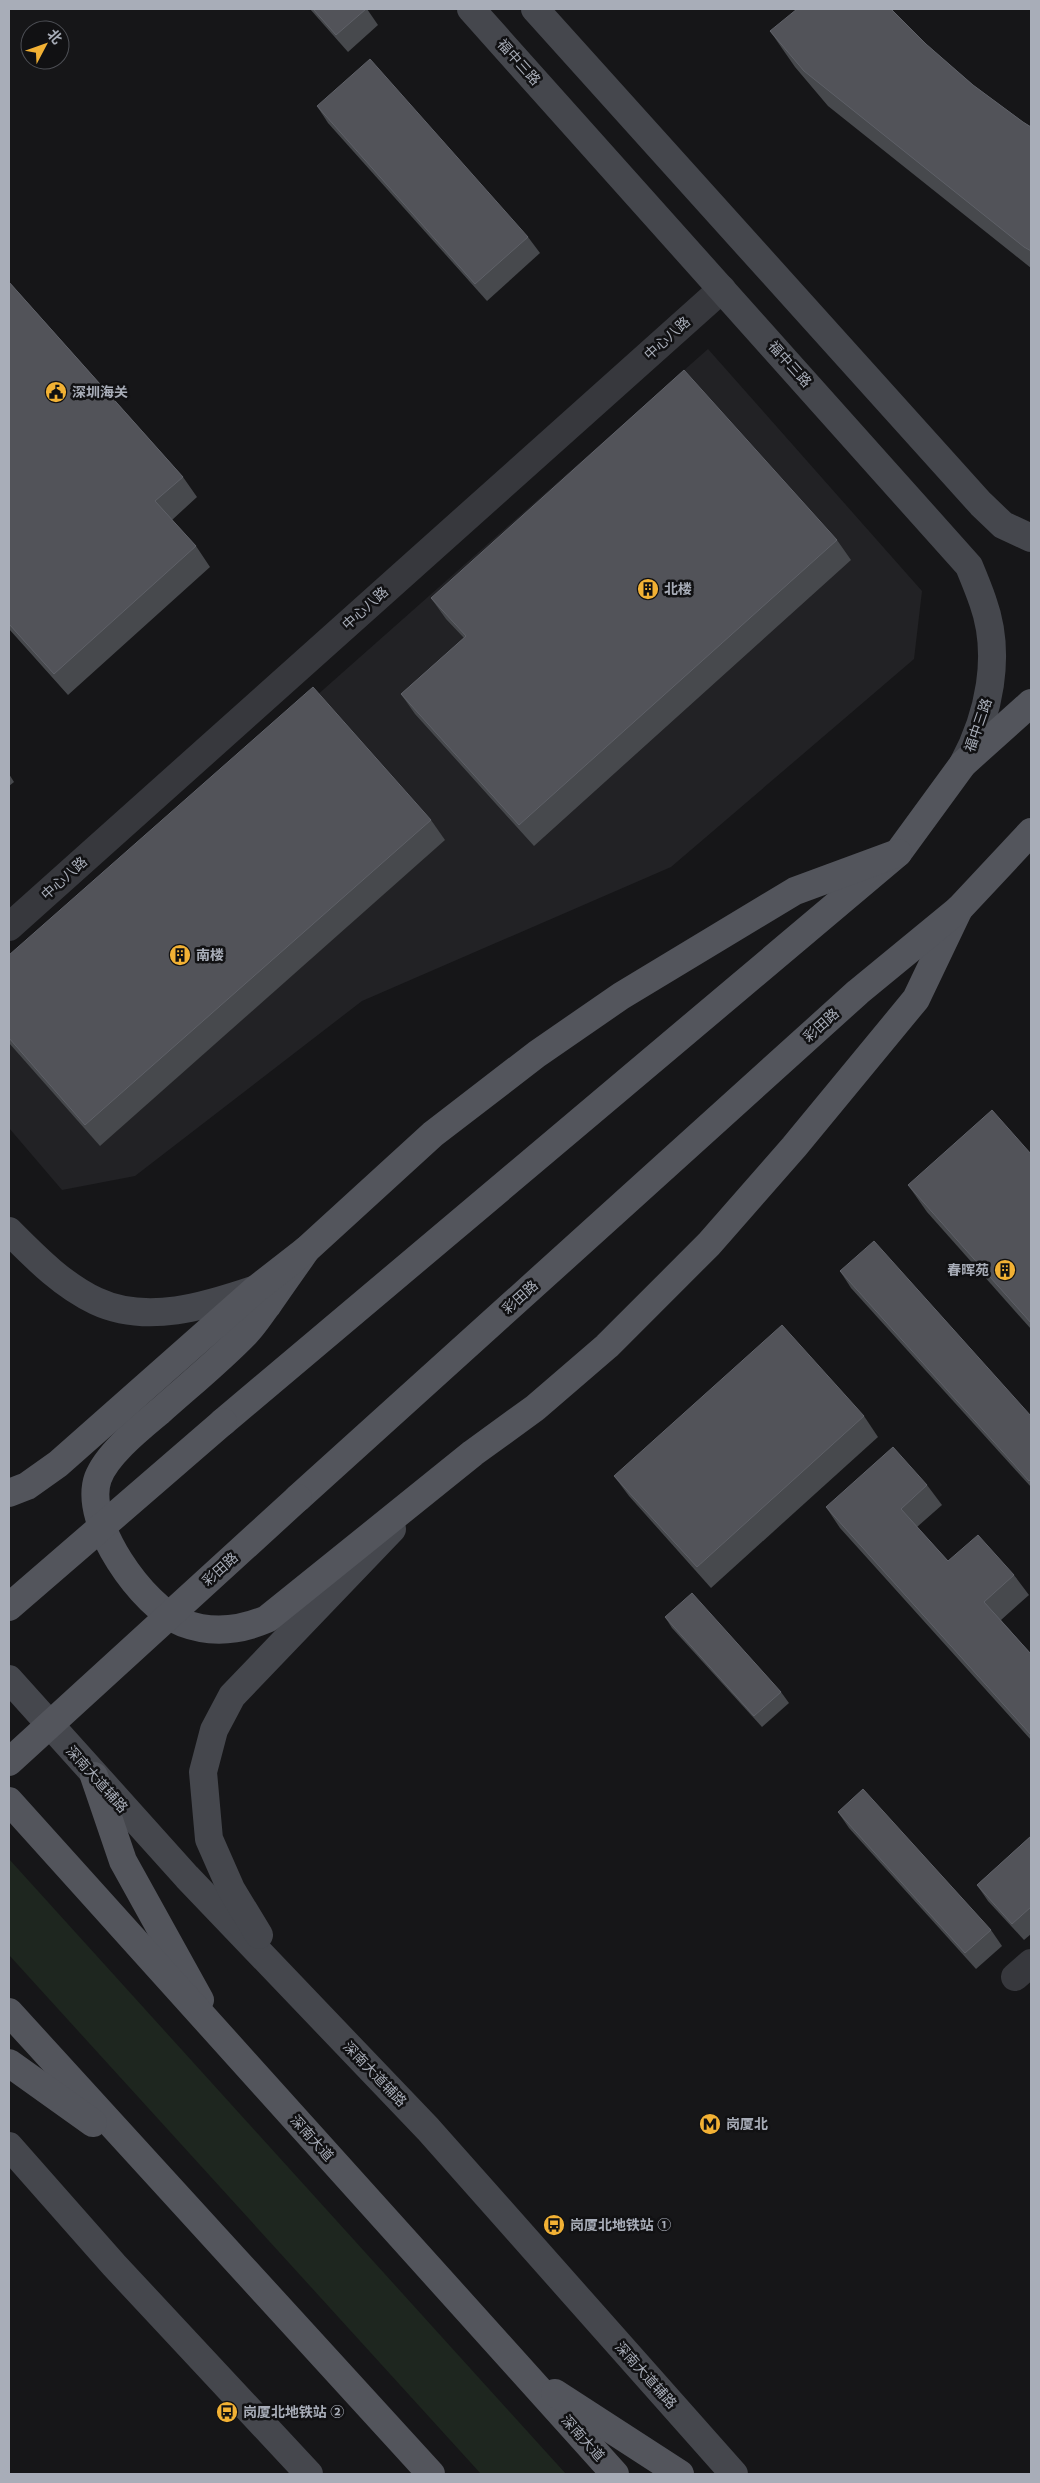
<svg xmlns="http://www.w3.org/2000/svg" width="1040" height="2483" font-family="'Roboto Condensed','Noto Sans SC',sans-serif">
<style>
.built{fill:#222225}
.green{fill:#1e261f}
.lines{fill:none;stroke-linecap:round;stroke-linejoin:round}
.street{stroke:#37383d;stroke-width:28}
.secondary{stroke:#45474d;stroke-width:28}
.primary{stroke:#53555c;stroke-width:28}
.primary-bridge{stroke:#53555c;stroke-width:28}
.wall{fill:#47494d}
.building{fill:#525359;stroke:#5f6168}
.labels{text-anchor:middle;stroke-width:5;stroke-linejoin:round;paint-order:stroke}
.street-label{font-size:14px;fill:#a8adb8;stroke:#111113}
.poi-label{font-size:14px;font-weight:bold;fill:#a8adb8;stroke:#111113;text-anchor:start}
</style>
<rect width="100%" height="100%" fill="#161618"/>
<path class="built" d="M708,349l214,242 -8,68 -243,208 -309,134 -227,175 -73,14 -53,-62v-160z"/>
<path class="green" d="M9,1859l557,615h-85l-472,-519z"/>
<g class="lines">
<g class="street">
<path d="M9,927l713,-638"/>
<path d="M1015,1977l16,-14"/>
</g>
<g class="secondary">
<path d="M471,9l498,557c5,12 10,24 14,36 19,53 6,114 -20,162"/>
<path d="M535,9l446,495 22,21 28,13"/>
<path d="M9,1231c26,26 53,54 87,70 51,24 110,5 160,-12"/>
<path d="M9,1679l178,198 241,252 306,345"/>
<path d="M259,1935l-28,-46 -22,-50 -6,-67 11,-42 18,-34 160,-167"/>
<path d="M9,2146l105,119 195,209"/>
</g>
<g class="primary">
<path d="M306,1250c-13,19 -26,37 -39,56 -7,9 -13,19 -21,27 -27,28 -58,53 -87,79 -19,16 -52,42 -61,66 -16,44 45,129 85,145 29,11 56,8 84,-4l206,-166 62,-45 72,-62 102,-102 85,-97 122,-148 43,-90"/>
<path d="M223,1422l675,-569 65,-89 68,-61"/>
<path d="M9,1493l18,-7 31,-22 198,-175 50,-39 127,-116 104,-80 84,-58 174,-105 103,-38"/>
<path d="M298,1498l560,-506 101,-83 72,-77"/>
<path d="M94,1776l29,85 77,139"/>
<path d="M9,1801l606,673"/>
<path d="M9,2012l422,462"/>
<path d="M9,2063l84,60"/>
<path d="M555,2393l125,81"/>
</g>
<g class="primary-bridge">
<path d="M9,1607l214,-185"/>
<path d="M9,1762l289,-264"/>
</g>
</g>
<g class="wall">
<path d="M310,9h57l11,16 -30,27z"/>
<path d="M770,31l156,13 47,41 50,37 8,5v141l-203,-162 -33,-39z"/>
<path d="M317,106l211,131 12,16 -53,48 -159,-178z"/>
<path d="M9,282l174,195 14,20 -25,23 24,26 14,21 -142,128 -59,-66z"/>
<path d="M837,540l14,20 -317,286 -119,-132 -14,-20 63,-56 -18,-19 -15,-21z"/>
<path d="M9,774l5,8 -5,4z"/>
<path d="M431,820l14,20 -345,306 -91,-103v-88z"/>
<path d="M1031,1154v175l-104,-117 -19,-27z"/>
<path d="M840,1271l191,145v71l-180,-199z"/>
<path d="M864,1416l14,21 -167,151 -82,-92 -15,-20z"/>
<path d="M927,1485l15,20 -25,22 31,34 66,14 15,20 -28,25 30,34v86l-191,-212 -14,-21z"/>
<path d="M665,1617l116,75 8,11 -27,24 -90,-99z"/>
<path d="M838,1812l153,118 11,16 -26,23 -127,-141z"/>
<path d="M1031,1836v98l-7,6 -36,-39 -11,-16z"/>
</g>
<g class="building">
<path d="M313,9h53l-30,26z"/>
<path d="M797,9h94l35,35 47,41 50,37 8,5v124l-7,-4 -220,-176 -34,-40z"/>
<path d="M370,59l158,178 -53,47 -158,-178z"/>
<path d="M9,282l174,195 -28,24 41,45 -142,128 -45,-50z"/>
<path d="M684,370l153,170 -318,285 -118,-131 65,-58 -35,-38z"/>
<path d="M313,687l118,133 -346,305 -76,-87v-83z"/>
<path d="M992,1110l39,44v169l-123,-138z"/>
<path d="M874,1241l157,175v63l-2,2 -189,-210z"/>
<path d="M782,1325l82,91 -167,151 -83,-91z"/>
<path d="M893,1447l34,38 -26,24 47,52 30,-26 36,40 -30,27 47,52v81l-205,-228z"/>
<path d="M692,1593l89,99 -27,24 -89,-99z"/>
<path d="M863,1789l128,141 -26,23 -127,-141z"/>
<path d="M1031,1836v71l-19,17 -35,-39z"/>
</g>
<defs>
<g id="civic-disc" transform="scale(1.125)"><circle r="9.5" fill="#f2b134" stroke="#111113"/><path d="M-.6-6.5H3V-4.5H.6V-3L4-1V1h2V6H-6V1h2V-1L-.6-3ZM-1.2 2.5V6h2.4V2.5Z" fill="#111"/></g>
<g id="building-disc" transform="scale(1.125)"><circle r="9.5" fill="#f2b134" stroke="#111113"/><path d="M-4-6H4V6H1V3H-1V6H-4ZM-2.5-4.3h1.7v1.8h-1.7ZM.8-4.3h1.7v1.8H.8ZM-2.5-1h1.7V.8h-1.7ZM.8-1h1.7V.8H.8Z" fill="#111"/></g>
<g id="metro-disc" transform="scale(1.125)"><circle r="9.5" fill="#f2b134" stroke="#111113"/><path d="M-5.5 5V-5H-3L0 0L3-5H5.5V5H3V-.5L0 4L-3-.5V5Z" fill="#111"/></g>
<g id="bus-disc" transform="scale(1.125)"><circle r="9.5" fill="#f2b134" stroke="#111113"/><path d="M-5-6H5V4H4V6H2V4H-2V6H-4V4H-5ZM-3.5-4V0h7V-4ZM-3.5 1.2v1.5H-2V1.2ZM2 1.2v1.5H3.5V1.2Z" fill="#111"/></g>
</defs>
<g fill-rule="evenodd">
<use href="#civic-disc" x="56" y="392"/>
<use href="#building-disc" x="648" y="589"/>
<use href="#building-disc" x="180" y="955"/>
<use href="#building-disc" x="1005" y="1270"/>
<use href="#metro-disc" x="710" y="2124"/>
<use href="#bus-disc" x="554" y="2225"/>
<use href="#bus-disc" x="227" y="2412"/>
</g>
<g class="labels">
<g class="street-label">
<text transform="translate(519 62) rotate(48)" y="5">福中三路</text>
<text transform="translate(667 338) rotate(-42)" y="5">中心八路</text>
<text transform="translate(790 364) rotate(48)" y="5">福中三路</text>
<text transform="translate(365 608) rotate(-42)" y="5">中心八路</text>
<text transform="translate(978 725) rotate(-71)" y="5">福中三路</text>
<text transform="translate(64 878) rotate(-42)" y="5">中心八路</text>
<text transform="translate(821 1025) rotate(-42)" y="5">彩田路</text>
<text transform="translate(520 1297) rotate(-42)" y="5">彩田路</text>
<text transform="translate(220 1569) rotate(-42)" y="5">彩田路</text>
<text transform="translate(97 1779) rotate(48)" y="5">深南大道辅路</text>
<text transform="translate(375 2074) rotate(46)" y="5">深南大道辅路</text>
<text transform="translate(312 2138) rotate(48)" y="5">深南大道</text>
<text transform="translate(646 2375) rotate(48)" y="5">深南大道辅路</text>
<text transform="translate(583 2438) rotate(48)" y="5">深南大道</text>
</g>
<g class="poi-label">
<text x="72" y="397">深圳海关</text>
<text x="664" y="594">北楼</text>
<text x="196" y="960">南楼</text>
<text x="989" y="1275" text-anchor="end">春晖苑</text>
<text x="726" y="2129">岗厦北</text>
<text x="570" y="2230">岗厦北地铁站 ①</text>
<text x="243" y="2417">岗厦北地铁站 ②</text>
</g>
</g>
<rect width="1040" height="2483" fill="none" stroke="#a8adb8" stroke-width="20"/>
<g transform="translate(45 45) rotate(49)"><circle r="24" fill="#111113" stroke="#4d4f55"/>
<path d="M0-4L9 19L0 12L-9 19Z" fill="#f2b134"/>
<text y="-8" font-size="14" font-weight="bold" text-anchor="middle" fill="#a8adb8">北</text>
</g>
</svg>
